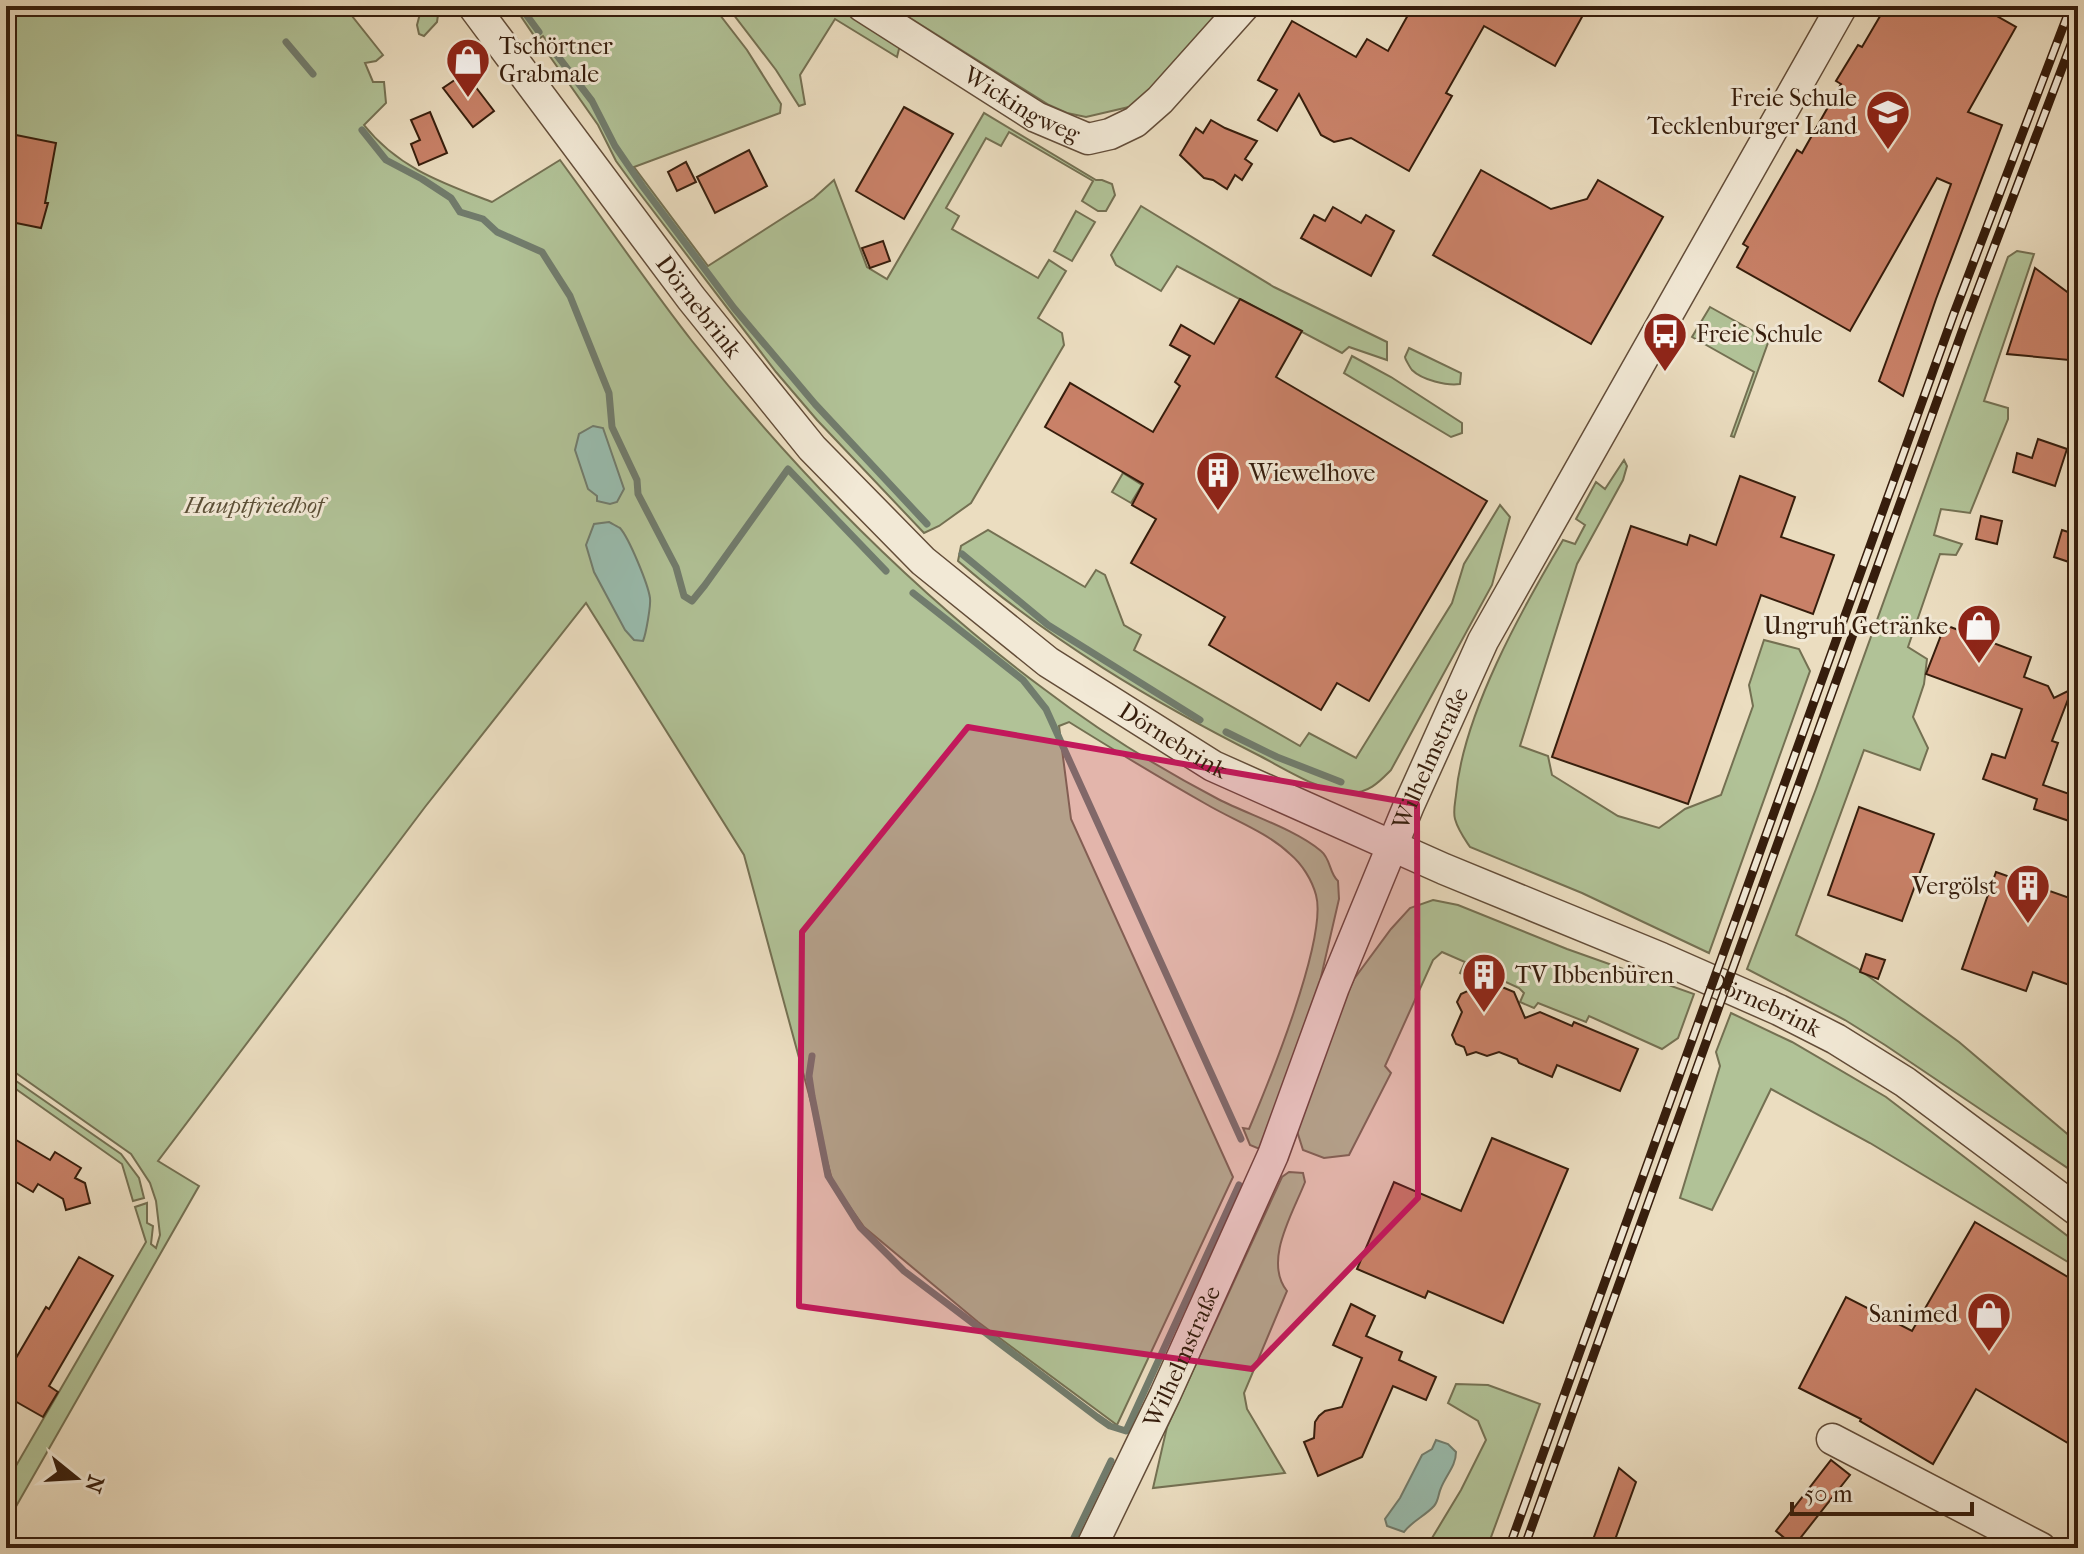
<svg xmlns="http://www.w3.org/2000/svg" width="2084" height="1554" font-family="'IM FELL French Canon',serif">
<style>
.green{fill:#b1c297;stroke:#747052;stroke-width:2}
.water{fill:#99bcae;stroke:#717c6d;stroke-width:2}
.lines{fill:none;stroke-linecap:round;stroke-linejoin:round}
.stream{stroke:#717c6d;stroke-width:7}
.building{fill:#c98168;stroke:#361d0c;stroke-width:2}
.minor-casing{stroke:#634d39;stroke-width:33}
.minor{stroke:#f2e9d6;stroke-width:30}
.rail-casing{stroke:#361d0c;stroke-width:9}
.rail{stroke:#f2e9d6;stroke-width:6;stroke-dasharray:18;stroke-linecap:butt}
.marked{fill:#c2185b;fill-opacity:0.2;stroke:#c2185b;stroke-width:6;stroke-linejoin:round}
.labels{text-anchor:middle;stroke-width:6;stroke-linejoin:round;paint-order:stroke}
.poi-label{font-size:24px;fill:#361d0c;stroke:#f2e9d6;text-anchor:start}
.street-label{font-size:24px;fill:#361d0c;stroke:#f2e9d6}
.park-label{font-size:24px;font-style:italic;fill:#5b4f36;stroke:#f2e9d6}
</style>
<rect width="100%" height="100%" fill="#ebddc0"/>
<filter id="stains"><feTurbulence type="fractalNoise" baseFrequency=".0025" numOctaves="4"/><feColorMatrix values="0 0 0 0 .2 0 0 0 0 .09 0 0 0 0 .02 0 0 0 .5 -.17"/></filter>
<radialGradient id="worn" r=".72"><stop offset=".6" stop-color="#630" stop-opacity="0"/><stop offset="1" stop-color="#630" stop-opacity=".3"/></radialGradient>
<g class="green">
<path d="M6,6h338l39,49 -7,6 -11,2 8,19h11l2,21 -22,22c34,43 79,58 128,77l68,-42c44,60 86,122 132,181 103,130 219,249 352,348 55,42 113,78 174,110 31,16 77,30 103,52 10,8 8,22 17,30l1,18 -21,91 -56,160 -12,-5 -7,-17 6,1c19,-45 79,-191 67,-234 -4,-15 -14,-31 -26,-41 -23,-22 -57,-34 -84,-50 -46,-26 -92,-54 -137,-82l-10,4 12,93 162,358 -116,248 -139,-103 -114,-95 -31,-44 -89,-328 -158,-252 -161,204 -267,354 41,25 -193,338v-41l140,-241 -11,-35 12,-4v20l6,3 -2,18 5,4 4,-13 -4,-34 -6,-18 -19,-29 -125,-88z"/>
<path d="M422,6h10l6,9 -1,7 -13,14 -5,-2 -2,-9z"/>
<path d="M521,6h192l34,44 34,54 -1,9 -146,54 74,99 106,-68 20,-18 33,87 20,12 97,-166 112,67h6l10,4 3,11 -9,16h-8l-16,-10 11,-20 -84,-49 -8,14 -15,-8 -40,70 13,8 -7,13 86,49 11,-18 17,11 -28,47 24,15 2,12 -93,158 -32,23 -15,7 -107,-113 -41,-48 -141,-185 -19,-26 -18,-36 -54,-77 5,-4 -6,-8 -6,4 -19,-28z"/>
<path d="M727,6h107l66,39 -3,12 -62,-38 -35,56 5,29 -6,2 -23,-36z"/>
<path d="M891,6h335l-75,85 -18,15 -47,11 -19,-4 -18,-8z"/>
<path d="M1141,206l133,81 113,55v18l-38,-13 -7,6 -165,-87 -16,25 -45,-26 -5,-10z"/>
<path d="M1076,211l19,11 -23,39 -18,-10z"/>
<path d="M2017,251l17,3 -50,147 24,7v11l-38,94 -29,-4 -7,26 28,9 -6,11 -16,-1 -32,93 19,12 -3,25 -11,33 15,31 -8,22 -56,-20 -68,185 61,33 102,74 119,101v32l-193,-130 -40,-25 -98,-51 69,-180 192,-532z"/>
<path d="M1710,307l59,33 -35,97 -3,-1 23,-64 -62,-35z"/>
<path d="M1409,348l52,25 -1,11c-13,2 -38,-4 -48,-14 -1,-1 -7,-11 -7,-13z"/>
<path d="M1352,356l39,21 71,46v10l-11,4 -107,-64z"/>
<path d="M1624,460l3,6 -4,14 -46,84 -57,182 28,10 4,19 66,41 41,12 26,-19 36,-14 32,-89 -4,-21 15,-45 35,9 11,22 -101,282 -127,-60 -112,-46c-6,-9 -12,-17 -15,-28 -2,-7 0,-16 1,-24 7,-81 66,-186 107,-255l12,4 10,-19 -9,-6 20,-37 9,7z"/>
<path d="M1123,473l19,12 -11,18 -19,-11z"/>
<path d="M1500,505l10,12 -18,68 -101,185c-12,12 -22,23 -41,23 -27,0 -65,-24 -90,-37 -107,-54 -211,-116 -302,-195l3,-15 27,-16 97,57 11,-17 9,5 19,50 17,10 -7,15 166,96 9,-13 47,25 96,-155 12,-39z"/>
<path d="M1433,900l25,5 109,44 127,45 -16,44 -16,11 -73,-33 -3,6 -48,-19 -4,5 -14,-6 4,-9 -5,-5 -37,-17 -11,7 -11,-5 5,-11 -23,-10 -9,8 -48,106 6,7 -42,82 -25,3 -21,-8 -6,-19 39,-112 18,-40 37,-50 19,-21z"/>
<path d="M1731,1013l61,29 94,55 192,147v24l-208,-125 -99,-54 -59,121 -32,-12 40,-132 -4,-14z"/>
<path d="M6,1074l115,80 18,24 5,20 -11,3 -11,-37 -116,-82z"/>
<path d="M1289,1172l14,1 2,9c-12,31 -42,79 -18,109l-43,102 3,16 38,64 -132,15 14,-61 115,-250z"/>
<path d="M1456,1384l32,1 52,19 -53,144h-61l35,-58 25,-50 -8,-19 -30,-18z"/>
</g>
<g class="water">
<path d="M593,426l10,2 21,61 -7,13 -7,2 -13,-3v-5l-9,-7 -13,-39 4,-16z"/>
<path d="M609,522c2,1 9,5 11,6 9,10 28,56 30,70 1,7 -4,36 -7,43l-9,-1 -9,-10 -31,-58 -8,-27 8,-21z"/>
<path d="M1436,1440l12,4 8,8c0,14 -10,23 -15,36 -3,6 -2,12 -7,18 -9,10 -22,15 -30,26l-17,-6 -2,-7 15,-21 22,-43 10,-6z"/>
</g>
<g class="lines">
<g class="stream">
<path d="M525,13l14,19"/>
<path d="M286,42l27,32"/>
<path d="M553,50l39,51 23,45 28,41 91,121 81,96 112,120"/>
<path d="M362,130l24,30 36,19 29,19 9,14 23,7 14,13 45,20 28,44 39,97 3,34 25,53 1,14 38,73 8,29 8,5 13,-16 83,-116 98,102"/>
<path d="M962,554l86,71 152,95"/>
<path d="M913,593l110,87 23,29 195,430"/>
<path d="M1226,732l51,25 64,25"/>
<path d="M812,1056l-3,20 3,20 16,80 32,51 44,44 193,146 13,9 16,5 113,-246"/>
<path d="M1069,1548l42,-87"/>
</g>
</g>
<g class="building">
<path d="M1413,6h175l-33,60 -71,-40 -38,67 6,3 -43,75 -58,-33 -17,4 -13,-7 -22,-41 -22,37 -19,-11 19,-30 -19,-10 34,-59 64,36 11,-18 21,12z"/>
<path d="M1886,6h93l37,21 -48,85 34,13 -66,174 -33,97 -24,-15 72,-197 -14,-6 -87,153 -113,-64 11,-20 -5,-3 54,-94 5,3 39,-69 -5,-3 22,-36 4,2z"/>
<path d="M465,73l29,38 -21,16 -30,-39z"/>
<path d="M904,107l49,27 -49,85 -48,-28z"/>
<path d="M430,112l17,41 -28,12 -8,-21 9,-4 -9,-20z"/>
<path d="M1211,120l14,8 32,13 -12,18 7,5 -10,16 -7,-5 -8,14 -14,-9 -9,-2 -24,-23 16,-27 7,5z"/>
<path d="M6,133l50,10 -11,60h3l-7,25 -35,-7z"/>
<path d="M749,150l18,36 -52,27 -18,-36z"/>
<path d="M686,162l10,20 -19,9 -9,-19z"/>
<path d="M1481,170l70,39 36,-10 11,-19 65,37 -72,127 -158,-89z"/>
<path d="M1333,207l28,16 5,-8 28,16 -23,45 -70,-38 13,-23 11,6z"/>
<path d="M883,241l7,20 -20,7 -8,-20z"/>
<path d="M2035,268l43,32v34l-9,26 -62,-6z"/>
<path d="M1240,299l62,32 -26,46 211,124 -118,200 -32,-18 -16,27 -112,-65 16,-28 -94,-54 25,-44 -24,-14 11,-21 -98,-57 25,-44 83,49 27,-46 -5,-4 15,-26 -20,-11 11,-20 33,19z"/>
<path d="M2038,439l29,10 -12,37 -42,-14 4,-19 15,5z"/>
<path d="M1740,476l55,21 -14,40 53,18 -21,59 -52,-19 -73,209 -136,-47 79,-231 56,19 3,-10 26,10z"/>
<path d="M1981,516l21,5 -5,23 -21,-5z"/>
<path d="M2062,530l16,5v30l-24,-8z"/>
<path d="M1945,625l86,32 -7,20 24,9 6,12 18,-9 -20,52 6,2 -15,42 35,12v27l-44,-15 3,-10 -54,-20 9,-25 13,4 17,-49 -96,-35z"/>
<path d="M1859,807l75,27 -32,87 -74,-26z"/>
<path d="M1996,872l82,29v87l-45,-16 -7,19 -64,-22z"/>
<path d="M1866,954l19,6 -7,19 -18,-7z"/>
<path d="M1476,976l38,16 11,26 15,-6 32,14 2,-4 64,27 -18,42 -63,-26 -5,12 -33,-14 -2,-4 -18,-7 -12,4 -11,-4 -9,3 -3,-8 -8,-3 -4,-9 10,-23 -5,-10 4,-8 9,-4z"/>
<path d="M6,1134l44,26 5,-8 26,16 -6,10 10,5 5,20 -24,7 -3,-11 -25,-15 -5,8 -27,-16z"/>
<path d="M1492,1138l76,31 -65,154 -75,-32 -3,7 -68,-29 37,-87 67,29z"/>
<path d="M1975,1222l103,61v166l-102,-60 -43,75 -73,-43 1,-2 -62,-31 47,-91 66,34z"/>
<path d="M79,1257l34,19 -64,110 9,6 -15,25 -37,-21v-21l40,-68 3,2z"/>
<path d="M1351,1304l24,12 -9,20 36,16 -3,8 37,17 -10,23 -33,-14 -31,71 -44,19 -14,-34 10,-4 1,-16 4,-6 6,-5 17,-4 20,-49 -29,-13z"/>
<path d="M1831,1460l19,15 -56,71 -18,-15z"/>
<path d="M1619,1468l17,14 -24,66h-22z"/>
</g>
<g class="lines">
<g class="minor-casing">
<g id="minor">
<path id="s1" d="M473,6l218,292 121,150 111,113 125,101 165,104 231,103 217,89 118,52 57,29 69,43 173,129"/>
<path id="s2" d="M862,6l174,111 52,22 22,-5 25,-12 25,-22 84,-94"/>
<path d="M1832,1439l209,109"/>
<path id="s3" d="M1091,1548l74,-153 108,-240 61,-168 75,-182 74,-164 359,-635"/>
</g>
</g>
<use href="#minor" class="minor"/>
<g class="rail-casing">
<g id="rail">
<path d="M1509,1548l444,-1232 118,-310"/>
<path d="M1524,1548l440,-1222 114,-300"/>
</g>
</g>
<use href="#rail" class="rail"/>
</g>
<path class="marked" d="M968,727l449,77 1,394 -166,171 -453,-63 3,-374z"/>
<defs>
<g id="shop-pin" transform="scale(2.3)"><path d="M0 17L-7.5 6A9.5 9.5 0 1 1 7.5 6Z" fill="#8f2418" stroke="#f2e9d6"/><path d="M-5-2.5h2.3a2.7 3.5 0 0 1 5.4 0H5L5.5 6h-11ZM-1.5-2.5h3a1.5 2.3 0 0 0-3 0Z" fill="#fff"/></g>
<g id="school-pin" transform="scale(2.3)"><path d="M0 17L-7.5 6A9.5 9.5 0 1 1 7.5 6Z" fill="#8f2418" stroke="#f2e9d6"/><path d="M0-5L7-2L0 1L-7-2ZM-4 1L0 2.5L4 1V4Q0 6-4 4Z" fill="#fff"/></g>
<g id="bus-pin" transform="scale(2.3)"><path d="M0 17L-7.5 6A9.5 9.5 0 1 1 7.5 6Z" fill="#8f2418" stroke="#f2e9d6"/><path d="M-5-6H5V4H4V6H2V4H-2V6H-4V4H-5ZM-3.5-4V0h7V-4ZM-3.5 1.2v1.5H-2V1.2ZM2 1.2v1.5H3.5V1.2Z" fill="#fff"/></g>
<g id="building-pin" transform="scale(2.3)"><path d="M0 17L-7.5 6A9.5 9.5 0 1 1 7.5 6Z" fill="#8f2418" stroke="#f2e9d6"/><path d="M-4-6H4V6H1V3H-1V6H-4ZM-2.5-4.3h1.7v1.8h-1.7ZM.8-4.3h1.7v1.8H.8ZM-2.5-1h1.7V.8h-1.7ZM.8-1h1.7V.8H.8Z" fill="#fff"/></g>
</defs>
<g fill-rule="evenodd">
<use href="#shop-pin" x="468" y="60"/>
<use href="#school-pin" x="1888" y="112"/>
<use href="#bus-pin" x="1665" y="334"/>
<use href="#building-pin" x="1218" y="473"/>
<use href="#shop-pin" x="1979" y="626"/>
<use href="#building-pin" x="2028" y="886"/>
<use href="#building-pin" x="1484" y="975"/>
<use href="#shop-pin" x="1989" y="1314"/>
</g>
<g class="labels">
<g class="poi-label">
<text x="499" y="54">Tschörtner<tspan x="499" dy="28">Grabmale</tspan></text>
<text x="1857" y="106" text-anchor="end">Freie Schule<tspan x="1857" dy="28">Tecklenburger Land</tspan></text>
<text x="1696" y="342">Freie Schule</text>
<text x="1249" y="481">Wiewelhove</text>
<text x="1948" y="634" text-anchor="end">Ungruh Getränke</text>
<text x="1997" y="894" text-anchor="end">Vergölst</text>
<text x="1515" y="983">TV Ibbenbüren</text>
<text x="1958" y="1322" text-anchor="end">Sanimed</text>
</g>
<g class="street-label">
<text dy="8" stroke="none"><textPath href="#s2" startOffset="188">Wickingweg</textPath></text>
<text dy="8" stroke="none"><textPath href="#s1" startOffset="376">Dörnebrink</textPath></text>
<text dy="8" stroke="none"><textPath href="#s1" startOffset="1024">Dörnebrink</textPath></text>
<text dy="8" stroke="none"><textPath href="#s3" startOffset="860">Wilhelmstraße</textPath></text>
<text dy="8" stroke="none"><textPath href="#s1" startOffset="1672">Dörnebrink</textPath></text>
<text dy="8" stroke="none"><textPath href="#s3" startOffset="212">Wilhelmstraße</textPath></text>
</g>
<g class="park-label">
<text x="254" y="513">Hauptfriedhof</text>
</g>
</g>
<rect width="2084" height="1554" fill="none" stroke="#ebddc0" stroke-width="32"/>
<rect x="8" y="8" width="2068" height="1538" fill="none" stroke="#361d0c" stroke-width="4"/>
<rect x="16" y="16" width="2052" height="1522" fill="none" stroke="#361d0c" stroke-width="2"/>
<g transform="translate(76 1478) rotate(108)" stroke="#f2e9d6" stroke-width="6" paint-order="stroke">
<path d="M0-6L14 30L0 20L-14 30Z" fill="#361d0c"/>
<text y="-12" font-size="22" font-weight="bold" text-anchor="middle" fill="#361d0c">N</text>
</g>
<path d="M1792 1502v12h180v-12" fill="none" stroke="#361d0c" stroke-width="4"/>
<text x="1804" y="1502" font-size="24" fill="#361d0c" stroke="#f2e9d6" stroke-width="6" paint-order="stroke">50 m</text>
<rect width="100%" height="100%" filter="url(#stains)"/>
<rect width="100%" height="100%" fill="url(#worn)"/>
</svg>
